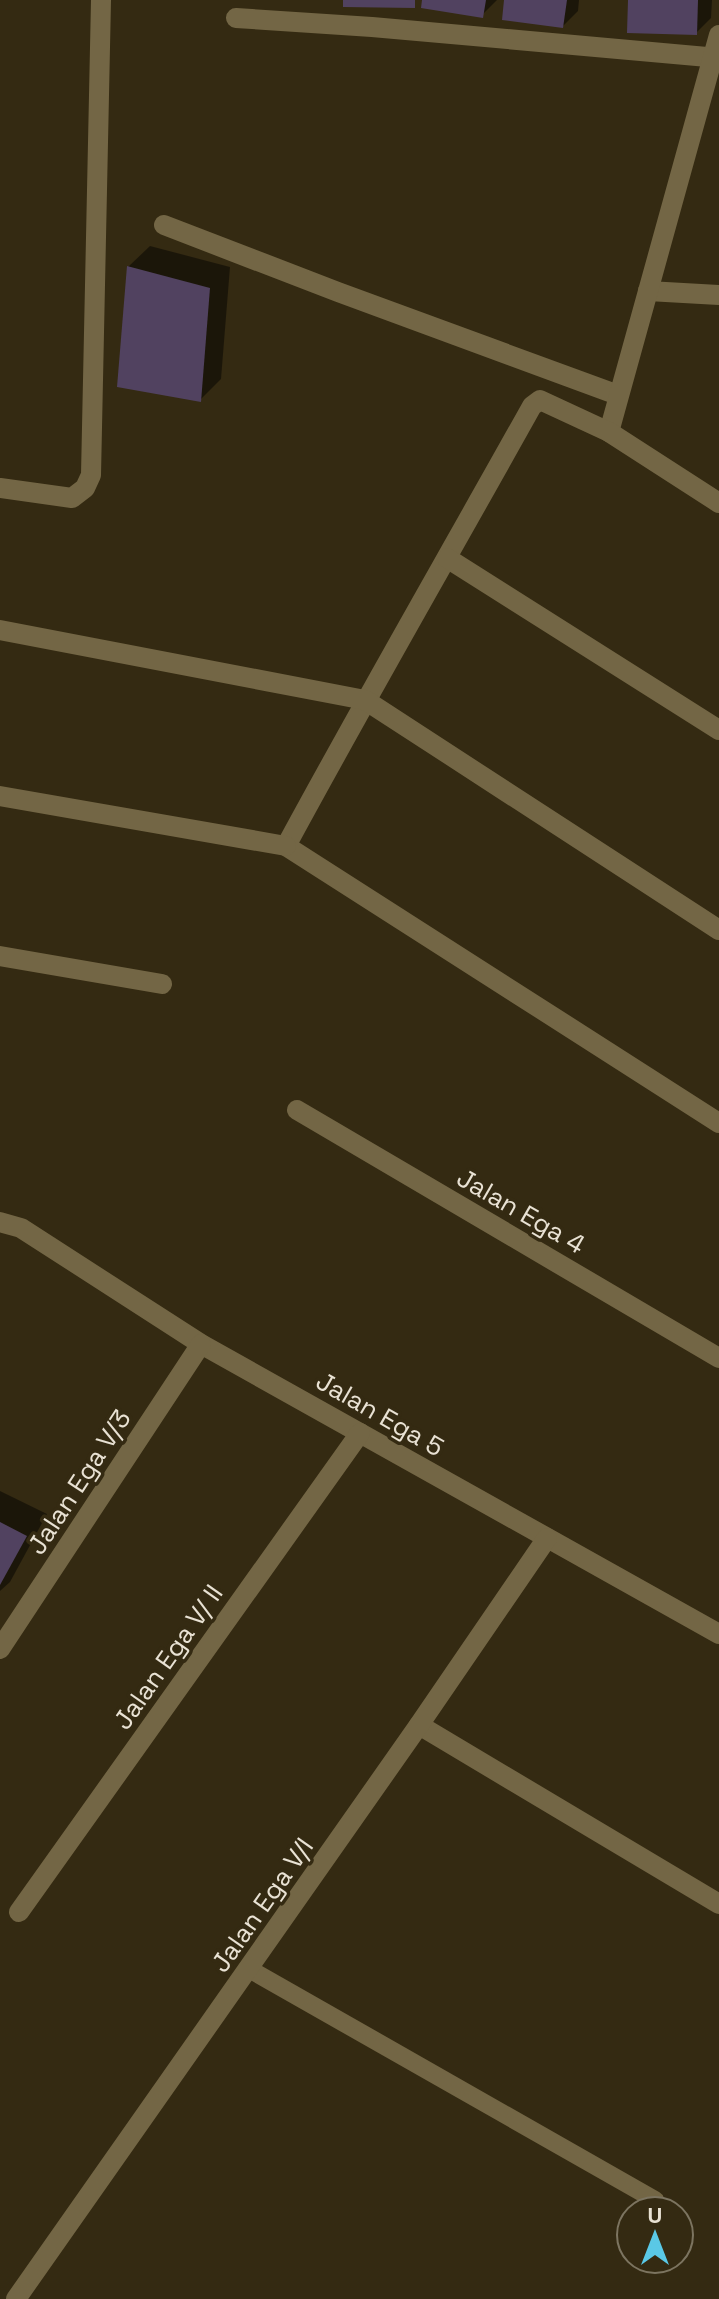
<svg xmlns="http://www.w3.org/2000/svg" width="719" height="2299" font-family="'Space Grotesk',sans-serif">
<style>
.shadow{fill:#0007}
.building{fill:#514260}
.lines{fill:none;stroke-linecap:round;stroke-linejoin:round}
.service{stroke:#736645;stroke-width:18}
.minor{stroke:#736645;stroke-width:20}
.labels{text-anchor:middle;stroke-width:7;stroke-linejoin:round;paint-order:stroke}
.street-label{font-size:26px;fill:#e9e2d4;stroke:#342a12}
</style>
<rect width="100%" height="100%" fill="#342a12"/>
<g class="shadow">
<path d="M424,0h73l-15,15z"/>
<path d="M506,0h73l-1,11 -15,15z"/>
<path d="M630,0h82l-1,18 -15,15z"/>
<path d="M150,246l80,21 -9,112 -21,21 -72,-133z"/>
<path d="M0,1491l47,23 -37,68 -10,9z"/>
</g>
<g class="building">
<path d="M343,0h72v8l-72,-1z"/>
<path d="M422,0h64l-3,18 -62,-10z"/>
<path d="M504,0h63l-4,28 -61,-8z"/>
<path d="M628,0h70l-1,35 -70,-2z"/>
<path d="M127,266l83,22 -9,114 -84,-15z"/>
<path d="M0,1522l27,14 -27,49z"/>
</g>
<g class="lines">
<path class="service" d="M249,1969l406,231"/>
<g class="minor">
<path d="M236,18l136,9 347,31"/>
<path d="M164,225l174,67 280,103"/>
<path d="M648,291l71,4"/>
<path d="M609,432l110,-397"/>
<path d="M0,488l72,10 13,-10 6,-13 10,-475"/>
<path d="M719,503l-110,-71 -69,-32 -8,6c-82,147 -166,292 -246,440l433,277"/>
<path d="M447,558l272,172"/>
<path d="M0,630l365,70 354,230"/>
<path d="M0,796l286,50"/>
<path d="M0,956l162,28"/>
<path d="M297,1110l422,248"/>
<path d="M0,1222l21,6 180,116 518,290"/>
<path d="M0,1649l201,-305"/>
<path d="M419,1725l300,179"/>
<path d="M19,1912l341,-479"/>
<path d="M16,2299l403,-574 128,-187"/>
</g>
</g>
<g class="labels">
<g class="street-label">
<text transform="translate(521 1211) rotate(30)" y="9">Jalan Ega 4</text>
<text transform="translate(380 1414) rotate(30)" y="9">Jalan Ega 5</text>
<text transform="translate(79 1482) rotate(-57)" y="9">Jalan Ega V/3</text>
<text transform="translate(168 1657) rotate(-55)" y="9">Jalan Ega V/ II</text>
<text transform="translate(262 1905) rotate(-55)" y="9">Jalan Ega V/I</text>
</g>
</g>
<g transform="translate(655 2235)"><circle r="38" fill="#342a12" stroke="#7c7460" stroke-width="2"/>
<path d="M0-6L14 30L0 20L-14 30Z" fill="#5ac8e6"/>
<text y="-12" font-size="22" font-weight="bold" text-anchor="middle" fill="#e9e2d4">U</text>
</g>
</svg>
